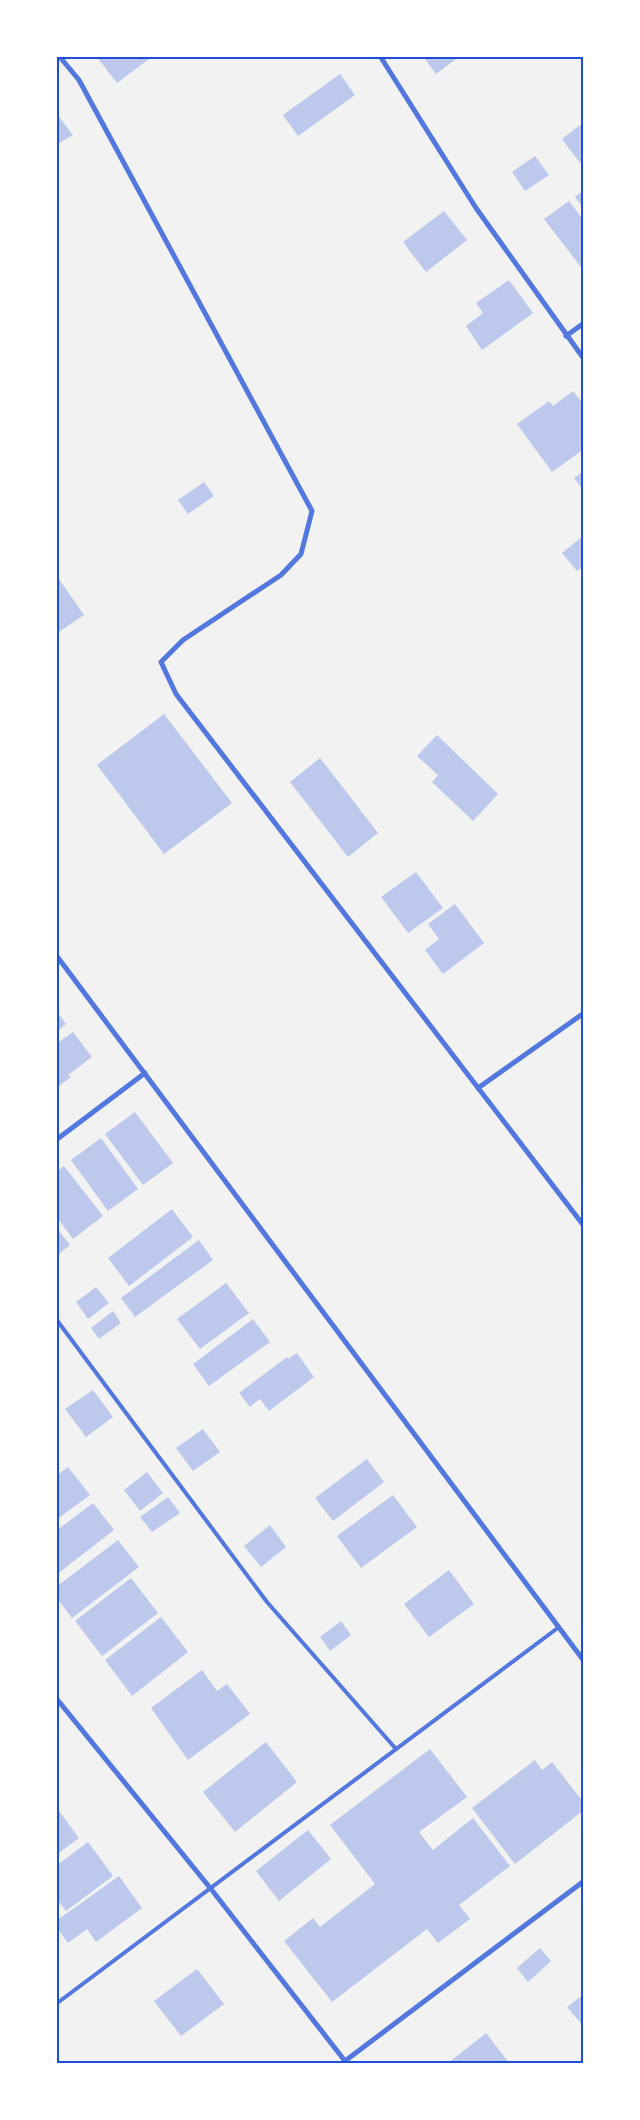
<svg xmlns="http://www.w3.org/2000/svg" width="640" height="2120" font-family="Quicksand,sans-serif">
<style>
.building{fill:#bdc9ec}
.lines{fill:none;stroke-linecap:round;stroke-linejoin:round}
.service{stroke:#5277de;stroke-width:4}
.minor{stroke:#5277de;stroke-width:5}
.neatline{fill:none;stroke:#1d4ed8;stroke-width:2}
</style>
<rect width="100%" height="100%" fill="#f2f2f2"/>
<g class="building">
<path d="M96,56h57l-36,27z"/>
<path d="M423,56h37l-24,18z"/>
<path d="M340,74l15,21 -57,41 -15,-21z"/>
<path d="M56,113l17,22 -17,10z"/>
<path d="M584,122v38l-4,3 -18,-24z"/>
<path d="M535,156l14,19 -24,16 -13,-19z"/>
<path d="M584,190v19l-9,-12z"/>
<path d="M569,201l15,20v50l-40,-52z"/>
<path d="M444,211l23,29 -41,32 -23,-30z"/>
<path d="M509,280l24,33 -51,37 -16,-24 17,-13 -7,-10z"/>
<path d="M573,391l11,14v44l-32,23 -35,-48 32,-23 4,5z"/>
<path d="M584,471v20l-10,-13z"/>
<path d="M204,482l10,14 -26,18 -10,-14z"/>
<path d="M584,535v31l-7,5 -15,-18z"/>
<path d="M59,579l25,36 -28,19v-53z"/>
<path d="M164,714l68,89 -68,51 -67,-89z"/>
<path d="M437,735l61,59 -25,27 -41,-39 6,-7 -21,-19z"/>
<path d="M320,758l58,75 -30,24 -58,-75z"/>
<path d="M416,872l27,36 -35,25 -27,-36z"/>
<path d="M455,904l29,39 -41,31 -18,-24 14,-11 -11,-15z"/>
<path d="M56,1010l10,14 -10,8z"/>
<path d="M73,1032l19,25 -24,18 3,2 -15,11v-44z"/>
<path d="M135,1112l38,51 -30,22 -38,-51z"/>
<path d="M101,1138l37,51 -30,22 -37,-51z"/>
<path d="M64,1166l39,50 -30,23 -17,-23v-44z"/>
<path d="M172,1209l21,28 -64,49 -21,-28z"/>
<path d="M56,1227l14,18 -14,11z"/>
<path d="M199,1240l14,20 -78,57 -14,-19z"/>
<path d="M226,1283l23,30 -49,36 -23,-30z"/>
<path d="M96,1287l13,16 -21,16 -12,-17z"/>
<path d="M113,1311l8,12 -22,16 -8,-11z"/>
<path d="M253,1319l17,23 -61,44 -16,-22z"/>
<path d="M297,1353l17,24 -45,34 -9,-12 -10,8 -11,-14 48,-36 1,2z"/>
<path d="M93,1390l20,27 -27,20 -21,-28z"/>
<path d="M203,1429l17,23 -27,19 -17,-23z"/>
<path d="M367,1459l17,23 -51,39 -18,-23z"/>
<path d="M68,1467l22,28 -34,25v-44z"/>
<path d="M147,1472l16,21 -23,18 -16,-21z"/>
<path d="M393,1495l24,32 -56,41 -24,-32z"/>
<path d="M168,1497l12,16 -28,19 -12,-15z"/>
<path d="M93,1503l21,27 -58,45v-44z"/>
<path d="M270,1525l16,22 -25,20 -17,-21z"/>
<path d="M118,1540l21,27 -67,51 -16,-21v-10z"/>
<path d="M449,1570l25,34 -45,33 -25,-33z"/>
<path d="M131,1578l27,35 -56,43 -27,-35z"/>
<path d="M161,1617l27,35 -56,44 -27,-36z"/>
<path d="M341,1621l10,14 -21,16 -10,-14z"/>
<path d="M202,1670l15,21 10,-7 23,30 -62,46 -37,-52z"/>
<path d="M266,1742l31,40 -62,50 -32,-40z"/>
<path d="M430,1749l37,48 -48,35 14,18 40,-32 37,48 -51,39 11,14 -32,24 -11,-14 -95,73 -48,-61 29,-23 7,9 55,-43 -45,-59z"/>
<path d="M535,1760l7,10 10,-8 32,41v7l-69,54 -43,-56z"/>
<path d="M56,1807l23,31 -23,17z"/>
<path d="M308,1830l23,29 -52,42 -23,-30z"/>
<path d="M88,1842l25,34 -47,35 -10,-13v-32z"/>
<path d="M119,1876l23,32 -46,34 -9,-13 -19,14 -12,-17v-5z"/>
<path d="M540,1948l11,13 -23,21 -11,-14z"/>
<path d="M197,1969l27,35 -43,32 -27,-35z"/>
<path d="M584,1994v33l-17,-20z"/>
<path d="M486,2033l24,31h-63z"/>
</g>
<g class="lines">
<g class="service">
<path d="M56,1319l211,283 129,147"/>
<path d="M56,2004l503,-377"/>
</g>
<g class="minor">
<path d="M59,56l20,24 233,431 -11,43 -20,21 -98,65 -22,22 15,32 408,532"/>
<path d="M380,56l96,152 108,151"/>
<path d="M566,336l18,-13"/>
<path d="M56,955l528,706"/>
<path d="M478,1088l106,-75"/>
<path d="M56,1140l89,-67"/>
<path d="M56,1698l155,191 134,172 239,-180"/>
</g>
</g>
<rect width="640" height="2120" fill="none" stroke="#ffffff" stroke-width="115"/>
<rect x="58" y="58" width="524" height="2004" class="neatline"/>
</svg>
